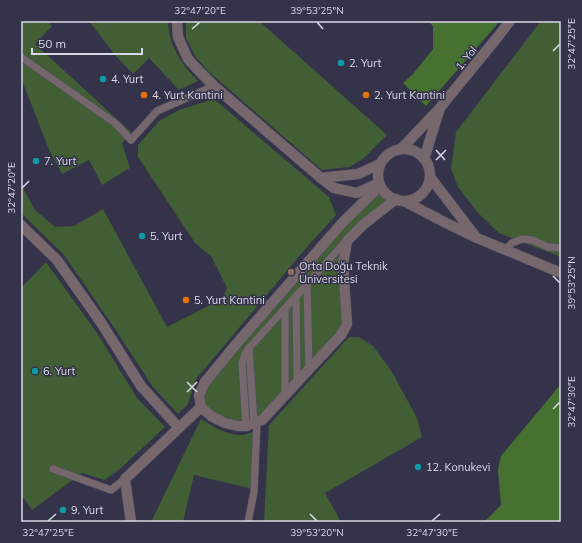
<svg xmlns="http://www.w3.org/2000/svg" width="582" height="543" font-family="Mulish,sans-serif">
<style>
.green{fill:#415e35}
.forest{fill:#467131}
.lines{fill:none;stroke-linecap:round;stroke-linejoin:round}
.service-casing{stroke:#525165;stroke-width:8}
.minor-casing{stroke:#525165;stroke-width:11}
.tertiary-casing{stroke:#525165;stroke-width:11}
.service{stroke:#75676b;stroke-width:7}
.minor{stroke:#75676b;stroke-width:10}
.tertiary{stroke:#75676b;stroke-width:10}
.ticks{fill:none;stroke:#d9d8e7;stroke-width:1.5}
.culture-dot{fill:#0f9aa8;stroke:#343349;stroke-width:1.5}
.food-dot{fill:#e8710a;stroke:#343349;stroke-width:1.5}
.education-dot{fill:#8d6e63;stroke:#343349;stroke-width:1.5}
.labels{text-anchor:middle;stroke-width:3;stroke-linejoin:round;paint-order:stroke}
.street-label{font-size:11px;fill:#d9d8e7;stroke:#343349}
.poi-label{font-size:11px;fill:#d9d8e7;stroke:#343349;text-anchor:start}
.neatline{fill:none;stroke:#d9d8e7;stroke-width:1.5}
.ticks-label{font-size:10px;text-anchor:middle;fill:#d9d8e7}
</style>
<rect width="100%" height="100%" fill="#343349"/>
<g class="green">
<path d="M21,21h26l5,5 -17,18 96,88 -9,11 8,25 -28,17 -13,-25 -27,14 -12,-22 -29,-74z"/>
<path d="M89,21h79c1,25 13,43 30,60l-19,9 -30,-32 -16,16 -18,-19z"/>
<path d="M186,21h73l128,114 -24,24 -14,8 -27,3 -113,-98 -14,-16 -9,-18z"/>
<path d="M541,21h20v236l-62,-24 -22,-21 -19,-25 -7,-18 5,-37z"/>
<path d="M214,99l115,98 7,18 -29,32 -111,132 -8,25 -10,10 -25,-27 -44,-67 -45,-65 -43,-42v-29l14,26 20,17 19,-1 29,-17 64,118 55,-28 5,-11 -16,-32 -16,-13 -57,-86v-12l21,-24 20,-11z"/>
<path d="M380,186c5,6 9,10 16,13l-49,42v83l-85,96 -24,6 -37,-19 4,-25z"/>
<path d="M46,262l51,71 40,65 28,29 -44,41 -16,12 -23,-7 -50,37 -11,-16v-206z"/>
<path d="M349,337h10l14,9 19,26 25,46 5,19 -97,56 16,29h-77l5,-97z"/>
<path d="M201,419c13,8 27,17 43,16 4,-1 8,-3 12,-5l-3,59 -59,-14 -11,47h-32z"/>
</g>
<g class="forest">
<path d="M428,21h72l-74,85 -23,-23 10,-9 20,-25v-23z"/>
<path d="M561,384v138h-77l17,-17 -3,-35 3,-14z"/>
</g>
<g class="lines">
<g class="service-casing">
<g id="service">
<path d="M21,57l94,66 16,17 26,-29 57,-25"/>
<path d="M505,250l7,-7 10,-4 11,1 15,7 13,1"/>
<path d="M307,284l2,85"/>
<path d="M296,297l1,85"/>
<path d="M249,348l5,75"/>
<path d="M285,395v-86"/>
<path d="M246,426l-4,-63 3,-9 4,-6 97,-107"/>
<path d="M53,469l58,21 14,-11"/>
<path d="M248,522l6,-30 3,-71"/>
</g>
</g>
<g class="minor-casing">
<g id="minor">
<path d="M177,21l1,16 10,22 12,13 14,14 107,92 13,10 23,5 22,-10"/>
<path d="M321,178l37,-4 22,-10"/>
<path d="M380,186l-37,36 -105,120 -33,40 -6,13 2,12 10,9 14,7 13,3h8l16,-6 79,-85 6,-11 -4,-60 4,-23 17,-17 32,-25"/>
<path d="M21,225l36,35 43,61 41,65 38,42"/>
<path d="M131,522l-6,-43 76,-72"/>
</g>
</g>
<g class="tertiary-casing">
<g id="tertiary">
<path d="M401,149l38,-40 61,-75 10,-13"/>
<circle cx="404" cy="175" r="26"/>
<path d="M424,159l15,-48"/>
<path d="M430,177l46,60"/>
<path d="M404,201l42,22 31,15 84,35"/>
</g>
</g>
<use href="#service" class="service"/>
<use href="#minor" class="minor"/>
<use href="#tertiary" class="tertiary"/>
</g>
<path class="ticks" d="M317,22l6,7M192,29l8,-7M553,51l7,-7M436,150l9,10M436,160l10,-10M22,188l7,-7M553,276l7,7M187,382l10,10M187,392l10,-10M553,409l7,-7M310,514l7,7M48,521l8,-7M432,521l8,-7"/>
<g class="culture-dot">
<circle cx="341" cy="63" r="4"/>
<circle cx="103" cy="79" r="4"/>
<circle cx="36" cy="161" r="4"/>
<circle cx="142" cy="236" r="4"/>
<circle cx="35" cy="371" r="4"/>
<circle cx="418" cy="467" r="4"/>
<circle cx="63" cy="510" r="4"/>
</g>
<g class="food-dot">
<circle cx="144" cy="95" r="4"/>
<circle cx="366" cy="95" r="4"/>
<circle cx="186" cy="300" r="4"/>
</g>
<circle class="education-dot" cx="291" cy="272" r="4"/>
<g class="labels">
<g class="street-label">
<text transform="translate(466 58) rotate(-51)" y="4">1. Yol</text>
</g>
<g class="poi-label">
<text x="349" y="67">2. Yurt</text>
<text x="111" y="83">4. Yurt</text>
<text x="152" y="99">4. Yurt Kantini</text>
<text x="374" y="99">2. Yurt Kantini</text>
<text x="44" y="165">7. Yurt</text>
<text x="150" y="240">5. Yurt</text>
<text x="299" y="270">Orta Doğu Teknik<tspan x="299" dy="13">Üniversitesi</tspan></text>
<text x="194" y="304">5. Yurt Kantini</text>
<text x="43" y="375">6. Yurt</text>
<text x="426" y="471">12. Konukevi</text>
<text x="71" y="514">9. Yurt</text>
</g>
</g>
<rect width="582" height="543" fill="none" stroke="#343349" stroke-width="44"/>
<path d="M32 48v6h110v-6" fill="none" stroke="#d9d8e7" stroke-width="2"/>
<text x="38" y="48" font-size="12" fill="#d9d8e7" stroke="#343349" stroke-width="3" paint-order="stroke">50 m</text>
<rect x="22" y="22" width="538" height="499" class="neatline"/>
<g class="ticks-label">
<text x="200" y="14">32°47'20"E</text>
<text x="317" y="14">39°53'25"N</text>
<text transform="translate(571 44) rotate(-90)" y="4">32°47'25"E</text>
<text transform="translate(11 188) rotate(-90)" y="4">32°47'20"E</text>
<text transform="translate(571 283) rotate(-90)" y="4">39°53'25"N</text>
<text transform="translate(571 402) rotate(-90)" y="4">32°47'30"E</text>
<text x="48" y="536">32°47'25"E</text>
<text x="317" y="536">39°53'20"N</text>
<text x="432" y="536">32°47'30"E</text>
</g>
</svg>
